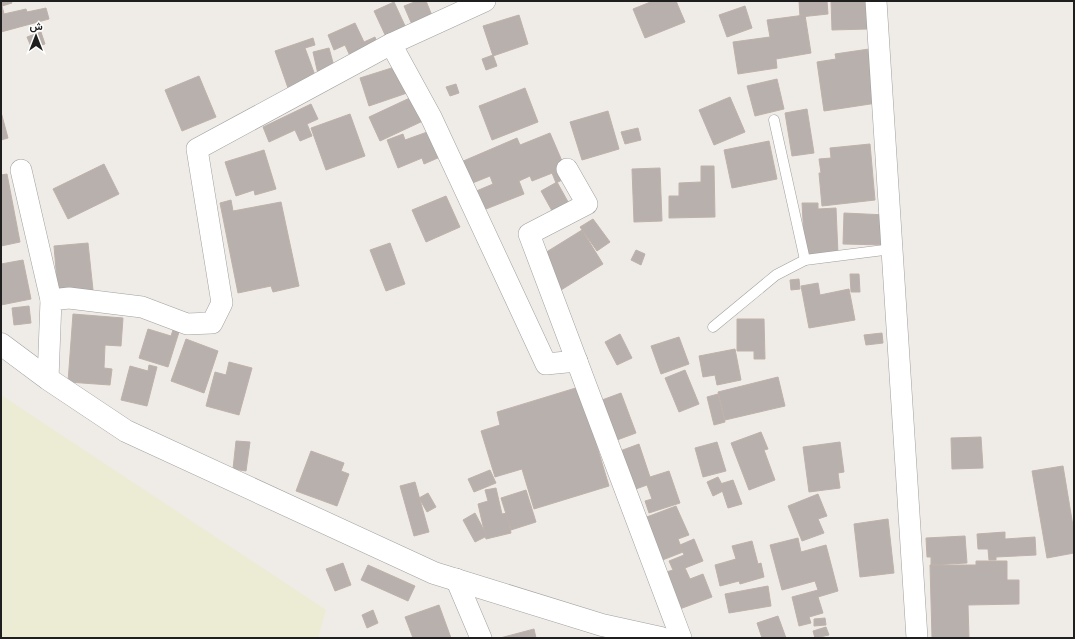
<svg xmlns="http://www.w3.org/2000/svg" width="1075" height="639" font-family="'Roboto Condensed',Vazirmatn,sans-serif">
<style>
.farmland{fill:#ecebd4}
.building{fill:#b8b0ac;stroke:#bfb1aa}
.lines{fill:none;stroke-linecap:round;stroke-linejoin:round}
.service-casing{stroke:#a0a0a0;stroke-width:11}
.minor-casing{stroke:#a0a0a0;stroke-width:22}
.tertiary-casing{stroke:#a0a0a0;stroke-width:23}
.service{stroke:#fff;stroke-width:10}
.minor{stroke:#fff;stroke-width:21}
.tertiary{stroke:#fff;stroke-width:22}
</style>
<rect width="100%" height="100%" fill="#efebe6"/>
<path class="farmland" d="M1,395l325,215 -8,28h-317z"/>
<g class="building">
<path d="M1,1h10l1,2 -10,3 2,8 22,-5 1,3 19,-4 3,11 -48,13z"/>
<path d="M417,1h9l7,17 -20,9 -9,-21z"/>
<path d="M653,1h23l9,21 -40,16 -12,-29z"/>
<path d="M799,1h28l1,13 -28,3z"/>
<path d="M831,1h36l1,28 -36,1z"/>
<path d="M394,2l13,28 -20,9 -13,-28z"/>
<path d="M745,6l7,22 -25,9 -8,-22z"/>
<path d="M519,15l9,29 -35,12 -10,-30z"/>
<path d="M805,15l6,38 -35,6 1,9 -39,6 -5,-32 37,-5 -3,-17z"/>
<path d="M355,23l9,19 11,-5 3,9 -27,12 -6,-13 -11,5 -6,-15z"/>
<path d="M41,32l4,12 -13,5 -5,-12z"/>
<path d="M313,38l2,7 -10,3 11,30 -28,10 -13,-37z"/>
<path d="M329,48l6,22 -17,4 -5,-22z"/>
<path d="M869,49l8,54 -53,8 -7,-49 19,-3 -1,-5z"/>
<path d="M493,55l4,11 -11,4 -4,-11z"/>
<path d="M401,65l9,27 -41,14 -9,-28z"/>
<path d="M199,76l17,41 -34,14 -17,-41z"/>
<path d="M777,79l7,30 -29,7 -8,-30z"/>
<path d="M456,84l3,9 -9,3 -4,-9z"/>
<path d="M525,88l13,34 -46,18 -13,-34z"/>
<path d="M414,96l11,24 -45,21 -11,-24z"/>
<path d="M730,97l15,35 -31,13 -15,-35z"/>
<path d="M311,104l7,15 -11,5 5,12 -12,5 -5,-11 -26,12 -6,-15z"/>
<path d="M807,109l7,44 -22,3 -7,-43z"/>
<path d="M608,111l11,38 -37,11 -12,-38z"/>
<path d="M1,112l7,26 -7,2z"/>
<path d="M350,114l15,42 -39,14 -15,-42z"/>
<path d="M638,128l3,12 -16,4 -4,-12z"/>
<path d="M430,131l10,26 -16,7 -2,-6 -24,10 -11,-28 16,-6 2,6z"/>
<path d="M550,133l15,35 -33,13 -2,-5 -11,5 5,13 -43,17 -7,-19 19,-8 -3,-8 -20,8 -9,-22 56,-24 3,7z"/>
<path d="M769,141l8,38 -45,9 -8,-38z"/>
<path d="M870,144l5,56 -53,6 -3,-33h2l-2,-14 12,-1 -1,-10z"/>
<path d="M264,150l12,39 -21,6 -1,-5 -18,6 -11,-34z"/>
<path d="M104,164l15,30 -51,25 -15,-30z"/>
<path d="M701,166h13l1,51 -46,1v-22h10v-13l22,-1z"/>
<path d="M660,168l2,53 -28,1 -2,-53z"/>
<path d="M559,170l5,9 -8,4 -4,-10z"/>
<path d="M7,174l13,68 -19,4v-71z"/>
<path d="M557,182l15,27 -16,9 -15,-27z"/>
<path d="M446,196l14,31 -34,15 -14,-32z"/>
<path d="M231,200l2,11 48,-9 18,84 -26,6 -2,-6 -33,7 -18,-90z"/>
<path d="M802,203h16v6l18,-1 2,46 -33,2z"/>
<path d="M844,213l42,2 -1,30 -42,-1z"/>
<path d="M593,219l17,23 -13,9 -17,-24z"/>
<path d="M582,230l21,34 -42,26 -21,-34z"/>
<path d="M88,243l5,47 -35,3 -4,-47z"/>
<path d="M390,243l15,41 -19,7 -16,-41z"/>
<path d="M636,250l9,4 -4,11 -10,-5z"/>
<path d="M23,260l8,39 -30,6v-41z"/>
<path d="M850,274h9l1,18h-9z"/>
<path d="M799,279l1,10 -9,1 -1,-10z"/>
<path d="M818,283l2,12 29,-6 6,31 -46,8 -8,-42z"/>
<path d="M29,306l2,17 -17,2 -2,-17z"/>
<path d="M73,314l50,4 -2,28 -16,-1 -1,23 8,1 -2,16 -42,-3z"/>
<path d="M737,319h27l1,40h-11v-8h-17z"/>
<path d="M148,329l23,7 2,-6 6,2 -11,35 -29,-9z"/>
<path d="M882,333l1,10 -17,2 -2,-10z"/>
<path d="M620,334l12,24 -15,7 -12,-23z"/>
<path d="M679,337l10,27 -28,10 -10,-28z"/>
<path d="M186,339l32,12 -14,42 -33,-12z"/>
<path d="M735,349l6,31 -24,5 -2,-10 -12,2 -4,-21z"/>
<path d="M229,362l23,6 -13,47 -33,-9 9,-34 11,3z"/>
<path d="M149,365l8,2 -10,39 -26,-6 9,-34 18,5z"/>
<path d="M685,370l14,34 -20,8 -14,-34z"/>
<path d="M778,377l7,29 -60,14 -7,-28z"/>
<path d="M579,387l30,99 -75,23 -12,-40 -27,8 -14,-46 19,-6 -3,-13z"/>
<path d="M621,393l15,40 -19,7 -15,-40z"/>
<path d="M718,394l7,28 -11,3 -7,-28z"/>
<path d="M761,432l7,17 -4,1 11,30 -26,10 -18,-47z"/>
<path d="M981,437l2,31 -31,1 -1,-31z"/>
<path d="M236,441l14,1 -4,29 -13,-2z"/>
<path d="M717,442l9,29 -23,6 -8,-29z"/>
<path d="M840,442l4,30 -6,1 2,15 -31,4 -6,-45z"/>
<path d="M639,444l11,33 19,-6 11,32 -31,10 -4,-12 7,-2 -5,-14 -14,5 -13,-39z"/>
<path d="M311,451l33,12 -3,8 8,3 -12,32 -41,-15z"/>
<path d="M1063,466l11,66v21l-27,5 -15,-87z"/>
<path d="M490,470l6,13 -22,9 -6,-13z"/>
<path d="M718,477l7,13 -12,6 -6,-14z"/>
<path d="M733,480l9,24 -14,4 -8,-24z"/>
<path d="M415,482l14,50 -15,4 -14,-50z"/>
<path d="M496,488l6,26 5,-1 4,20 -25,6 -8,-35 10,-3 -3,-11z"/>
<path d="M526,490l10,32 -25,8 -10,-32z"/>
<path d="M428,493l8,14 -9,5 -8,-14z"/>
<path d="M818,494l9,22 -9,3 6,14 -22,8 -14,-35z"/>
<path d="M676,506l13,29 -11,4 5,13 -23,9 -16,-43z"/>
<path d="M475,513l12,23 -12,6 -12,-22z"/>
<path d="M888,519l6,54 -34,4 -6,-53z"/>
<path d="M1005,532v7l30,-2 1,18 -40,2v3h-7l-1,-11h-10l-1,-15z"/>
<path d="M965,536l2,27 -36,2v-8h-4l-1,-19z"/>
<path d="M798,538l3,14 25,-7 12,46 -20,6 5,16 -14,4 2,6 -12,3 -7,-29 26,-7 -3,-9 -33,9 -12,-45z"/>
<path d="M694,539l9,22 -18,7 5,11 13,-5 9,23 -35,13 -14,-37 10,-3 -4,-9 15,-6 -4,-10z"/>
<path d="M752,541l6,23 3,-1 3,14 -24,7 -1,-3 -19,5 -5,-21 21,-6 -4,-13z"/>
<path d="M976,561h31v19h12v24l-51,1 1,33h-37l-2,-73h46z"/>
<path d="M343,563l8,22 -16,6 -9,-22z"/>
<path d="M368,565l47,21 -7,15 -47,-21z"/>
<path d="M768,586l3,20 -42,7 -4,-19z"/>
<path d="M439,605l12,33h-38l-8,-21z"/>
<path d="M373,610l5,13 -11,5 -5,-13z"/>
<path d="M778,616l8,22h-24l-5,-15z"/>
<path d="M825,618l1,7 -12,1v-7z"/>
<path d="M826,627l3,8 -14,3 -2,-7z"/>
<path d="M534,629l2,9h-36z"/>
</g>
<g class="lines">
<g class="service-casing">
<g id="service">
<path d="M774,120l31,140 87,-11"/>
<path d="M713,327l63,-52 29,-15"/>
</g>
</g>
<g class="minor-casing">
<g id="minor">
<path d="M485,1l-94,43 40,73 115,247 31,-3"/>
<path d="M876,1l41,637"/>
<path d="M567,169l20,35 -58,30 152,404"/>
<path d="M21,170l30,130"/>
<path d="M48,379l3,-79 18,-2 73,9 45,17 25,-1 10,-20 -25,-154 194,-105"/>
<path d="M456,579l25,59"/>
</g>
</g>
<g class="tertiary-casing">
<path id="tertiary" d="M1,344l47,35 78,52 308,142 168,52 59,13"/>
</g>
<use href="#service" class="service"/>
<use href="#minor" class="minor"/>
<use href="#tertiary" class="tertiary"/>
</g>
<rect width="1075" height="639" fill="none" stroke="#1f1f1f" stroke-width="4"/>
<g transform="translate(36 36)" stroke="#ffffff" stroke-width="3" paint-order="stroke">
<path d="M0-3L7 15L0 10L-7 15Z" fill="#1f1f1f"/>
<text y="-6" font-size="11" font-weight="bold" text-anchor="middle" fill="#1f1f1f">ش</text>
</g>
</svg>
